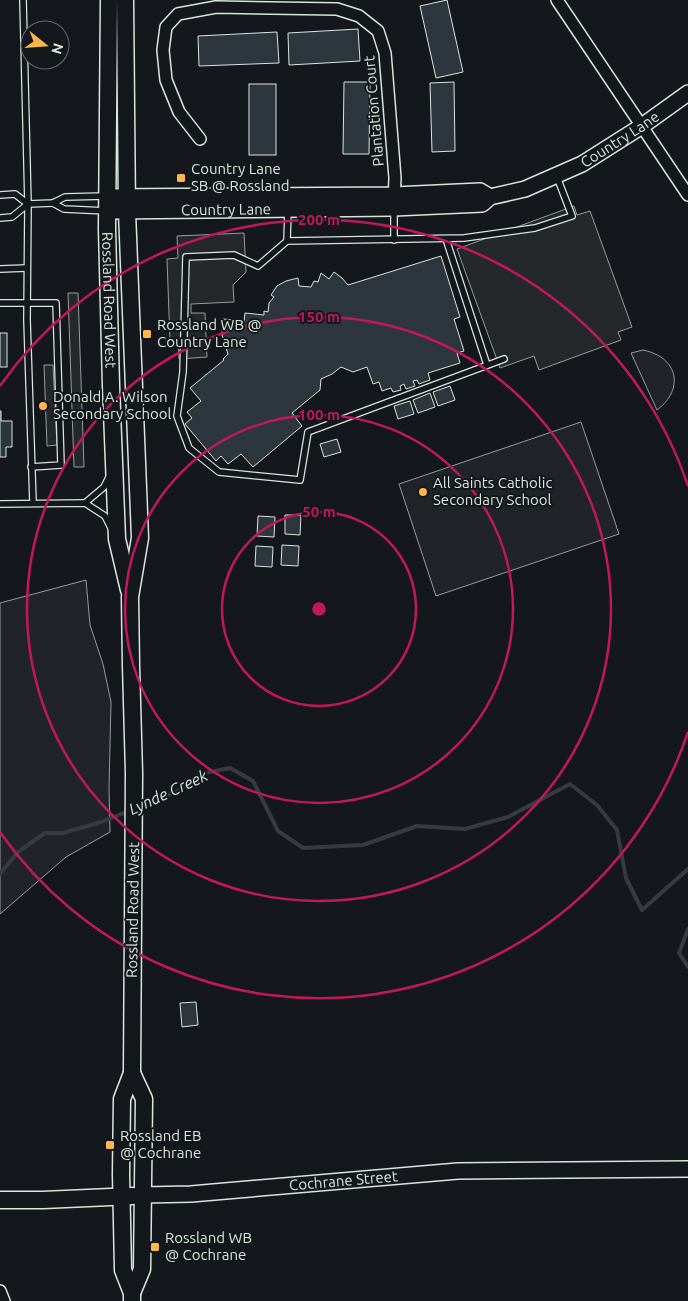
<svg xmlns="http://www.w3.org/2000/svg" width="688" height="1301" font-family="Ubuntu,sans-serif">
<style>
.green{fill:#202428;stroke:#939e99}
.parking{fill:#24282b;stroke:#939e99}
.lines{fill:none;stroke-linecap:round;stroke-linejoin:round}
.stream{stroke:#363b3e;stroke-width:4}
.building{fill:#2c363c;stroke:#d8e6dc}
.service-casing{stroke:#d8e6dc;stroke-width:8}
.minor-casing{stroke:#d8e6dc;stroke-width:14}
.tertiary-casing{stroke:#d8e6dc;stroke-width:18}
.secondary-casing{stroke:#d8e6dc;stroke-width:19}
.service{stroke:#14181c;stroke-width:5.5}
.minor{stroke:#14181c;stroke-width:11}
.tertiary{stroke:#14181c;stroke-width:15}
.secondary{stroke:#14181c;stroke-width:16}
.ring{fill:none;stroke:#c2185b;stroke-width:2.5}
.poi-dot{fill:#ffb74d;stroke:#14181c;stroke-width:2}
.labels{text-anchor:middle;stroke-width:4;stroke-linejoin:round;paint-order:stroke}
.street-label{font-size:15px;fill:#d8e6dc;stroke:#14181c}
.poi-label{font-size:15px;fill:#d8e6dc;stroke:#14181c;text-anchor:start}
.water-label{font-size:16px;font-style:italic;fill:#d8e6dc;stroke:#14181c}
.centre{fill:#c2185b;stroke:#14181c;stroke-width:2.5}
.ring-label{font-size:15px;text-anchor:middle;font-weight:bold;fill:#c2185b;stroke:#14181c;stroke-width:4;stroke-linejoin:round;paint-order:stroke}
</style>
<rect width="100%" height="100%" fill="#14181c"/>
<g class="green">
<path d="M643,350c35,7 42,39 14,60l-26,-57z"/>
<path d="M581,422l38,112 -183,62 -37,-112z"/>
<path d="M86,580l4,45 13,39 8,38 -2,87 1,43 -44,25 -66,57v-311z"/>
</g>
<g class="parking">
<path d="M574,206l3,9 13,-4 42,116 -14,5 3,8 -82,30 -5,-14 -34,12 -43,-119z"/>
<path d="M244,233l2,39 -13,13 1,17 -43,2v9h14l2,44 -28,2 -1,-18h-8l-3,-82 11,-1 -1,-22z"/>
<path d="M68,293h10l6,174h-10z"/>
<path d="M44,365h9l4,80 -10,1z"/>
</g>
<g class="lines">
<g class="stream">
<path d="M137,808l41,-17 22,-17 30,-6 23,13 25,50 25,17 60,-3 54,-19 48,3 43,-12 62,-33 27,21 20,25 9,48 16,32 46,-41"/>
<path d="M0,874l18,-22 27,-19h18l38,-11 28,-11"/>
<path d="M688,929l-9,24 9,14"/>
</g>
</g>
<g class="building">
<path d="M447,0l16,72 -27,6 -16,-72z"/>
<path d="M358,29l2,32 -71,4 -1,-32z"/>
<path d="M277,32l2,31 -80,3 -1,-30z"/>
<path d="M344,82h26l-1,72h-26z"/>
<path d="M454,82l1,69 -23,1 -2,-69z"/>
<rect x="249" y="84" width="27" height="71"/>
<path d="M441,256l19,61 -6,2 10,32 -7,2 3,10 -32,10 2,7 -11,4 -2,-4 -4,1 2,5 -9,3 -2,-5 -4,2 1,4 -8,2 -2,-4 -9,3 -3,-9 -6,2 -6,-17 -14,5 -12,-5 -9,7 -11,5 -1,11 -28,23 10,13 -49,41 -12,-13 -13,10 -7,-8 -5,5 -31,-37 7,-6 -5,-6 14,-11 -11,-13 34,-28 -1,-1 5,-5 -6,-19 1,-16 21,2 1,-8 19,2v-4l4,1 1,-9 5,-6 -3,-2 6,-9 9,-5 12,-3 1,8 12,1 3,-6 4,1 3,-9 8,6 5,-7 8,6 6,7z"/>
<rect x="0" y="333" width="7" height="34"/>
<path d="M450,386l5,14 -17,6 -5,-14z"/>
<path d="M430,393l5,14 -17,6 -5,-13z"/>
<path d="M410,401l4,13 -16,5 -4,-13z"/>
<path d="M0,411h1v10h11v26h-6v10h-6z"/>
<path d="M337,439l4,13 -17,5 -4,-13z"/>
<path d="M285,515h16l-1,20 -15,-1z"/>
<path d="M258,516l17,1 -1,20 -17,-1z"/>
<path d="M282,545l17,1 -1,20 -17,-1z"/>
<path d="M256,546l17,1 -1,20 -17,-1z"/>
<path d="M196,1002l2,23 -16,2 -2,-24z"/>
</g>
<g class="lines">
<g class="service-casing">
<g id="service">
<path d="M23,0l5,204 -1,116 6,183"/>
<path d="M0,195l15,-1 13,10 25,-1 12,-6 41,-1"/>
<path d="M53,203l11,6 43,2"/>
<path d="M394,209v31"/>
<path d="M288,211l-1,30 177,-3 71,-10 37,-12 -15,-39"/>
<path d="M0,218l12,-1 16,-13"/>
<path d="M446,239l41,126"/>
<path d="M287,241l-29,25 -24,-11 -48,2 -3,115 -6,44 12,32 30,24 81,8 8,-48 196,-73"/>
<path d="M0,269l27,-1"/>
<path d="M0,303h56l5,162 -30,2"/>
<path d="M85,503l19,-16 6,-12"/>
<path d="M0,504l85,-1 20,13 6,12"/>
</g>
</g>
<g class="minor-casing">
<g id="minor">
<path d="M557,0l131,195"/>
<path d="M200,139l-21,-27 -13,-32 -3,-30 3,-23 12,-13 38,-7 121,2 22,7 19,15 7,22 10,125 -1,23"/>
<path d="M0,1291l4,10"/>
</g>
</g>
<g class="tertiary-casing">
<g id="tertiary">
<path d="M108,197l286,-2 86,-4 10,6"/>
<path id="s1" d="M108,211l286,-3 88,-4 8,-7 35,-8 57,-25 60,-38 46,-33"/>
<path id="s2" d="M143,1195l48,-1 267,-23 230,-2"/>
</g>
</g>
<g class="secondary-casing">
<g id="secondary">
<path id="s3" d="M109,0l-2,229 4,157 6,153 12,51"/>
<path d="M125,0l2,212 13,326 -10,59 1,69 3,107 -2,300 -10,26 -1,75 2,96 9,23v8"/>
<path d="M132,1073l12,26 -2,170 -10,24"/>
<path d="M0,1200h43l90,-4"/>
</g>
</g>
<use href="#service" class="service"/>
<use href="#minor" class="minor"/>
<use href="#tertiary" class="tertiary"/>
<use href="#secondary" class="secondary"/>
</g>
<g class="ring">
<circle cx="319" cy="609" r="97"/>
<circle cx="319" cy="609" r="194"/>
<circle cx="319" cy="609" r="292"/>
<path d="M688 732A389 389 0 0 1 0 832M0 386A389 389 0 0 1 688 486"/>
</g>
<g class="poi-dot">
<rect x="176" y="173" width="10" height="10" rx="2.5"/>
<rect x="142" y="329" width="10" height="10" rx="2.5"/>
<circle cx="43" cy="406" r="5"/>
<circle cx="423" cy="492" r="5"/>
<rect x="105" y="1140" width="10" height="10" rx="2.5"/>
<rect x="150" y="1242" width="10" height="10" rx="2.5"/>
</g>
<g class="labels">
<g class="street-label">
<text transform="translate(374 111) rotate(-95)" y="5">Plantation Court</text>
<text dy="5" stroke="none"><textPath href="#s1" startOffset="528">Country Lane</textPath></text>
<text dy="5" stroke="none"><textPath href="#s1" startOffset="118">Country Lane</textPath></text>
<text dy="5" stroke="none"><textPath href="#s3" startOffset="300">Rossland Road West</textPath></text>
<text transform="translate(133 910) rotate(-89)" y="5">Rossland Road West</text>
<text dy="5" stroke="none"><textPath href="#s2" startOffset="201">Cochrane Street</textPath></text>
</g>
<g class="poi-label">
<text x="191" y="174">Country Lane<tspan x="191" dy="17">SB @ Rossland</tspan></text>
<text x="157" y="330">Rossland WB @<tspan x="157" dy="17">Country Lane</tspan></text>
<text x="53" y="402">Donald A. Wilson<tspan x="53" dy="17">Secondary School</tspan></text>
<text x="433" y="488">All Saints Catholic<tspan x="433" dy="17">Secondary School</tspan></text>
<text x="120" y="1141">Rossland EB<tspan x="120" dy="17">@ Cochrane</tspan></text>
<text x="165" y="1243">Rossland WB<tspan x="165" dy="17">@ Cochrane</tspan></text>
</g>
<g class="water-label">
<text transform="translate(168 792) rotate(-25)" y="6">Lynde Creek</text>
</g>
</g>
<circle cx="319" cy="609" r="8" class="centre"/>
<g class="ring-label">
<text x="319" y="225">200 m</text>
<text x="319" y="322">150 m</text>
<text x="319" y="420">100 m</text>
<text x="319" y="517">50 m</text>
</g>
<g transform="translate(45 45) rotate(107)"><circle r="24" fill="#14181c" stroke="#626a69"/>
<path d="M0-4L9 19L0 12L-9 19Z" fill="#ffb74d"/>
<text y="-8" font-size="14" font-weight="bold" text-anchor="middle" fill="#d8e6dc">N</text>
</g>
</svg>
